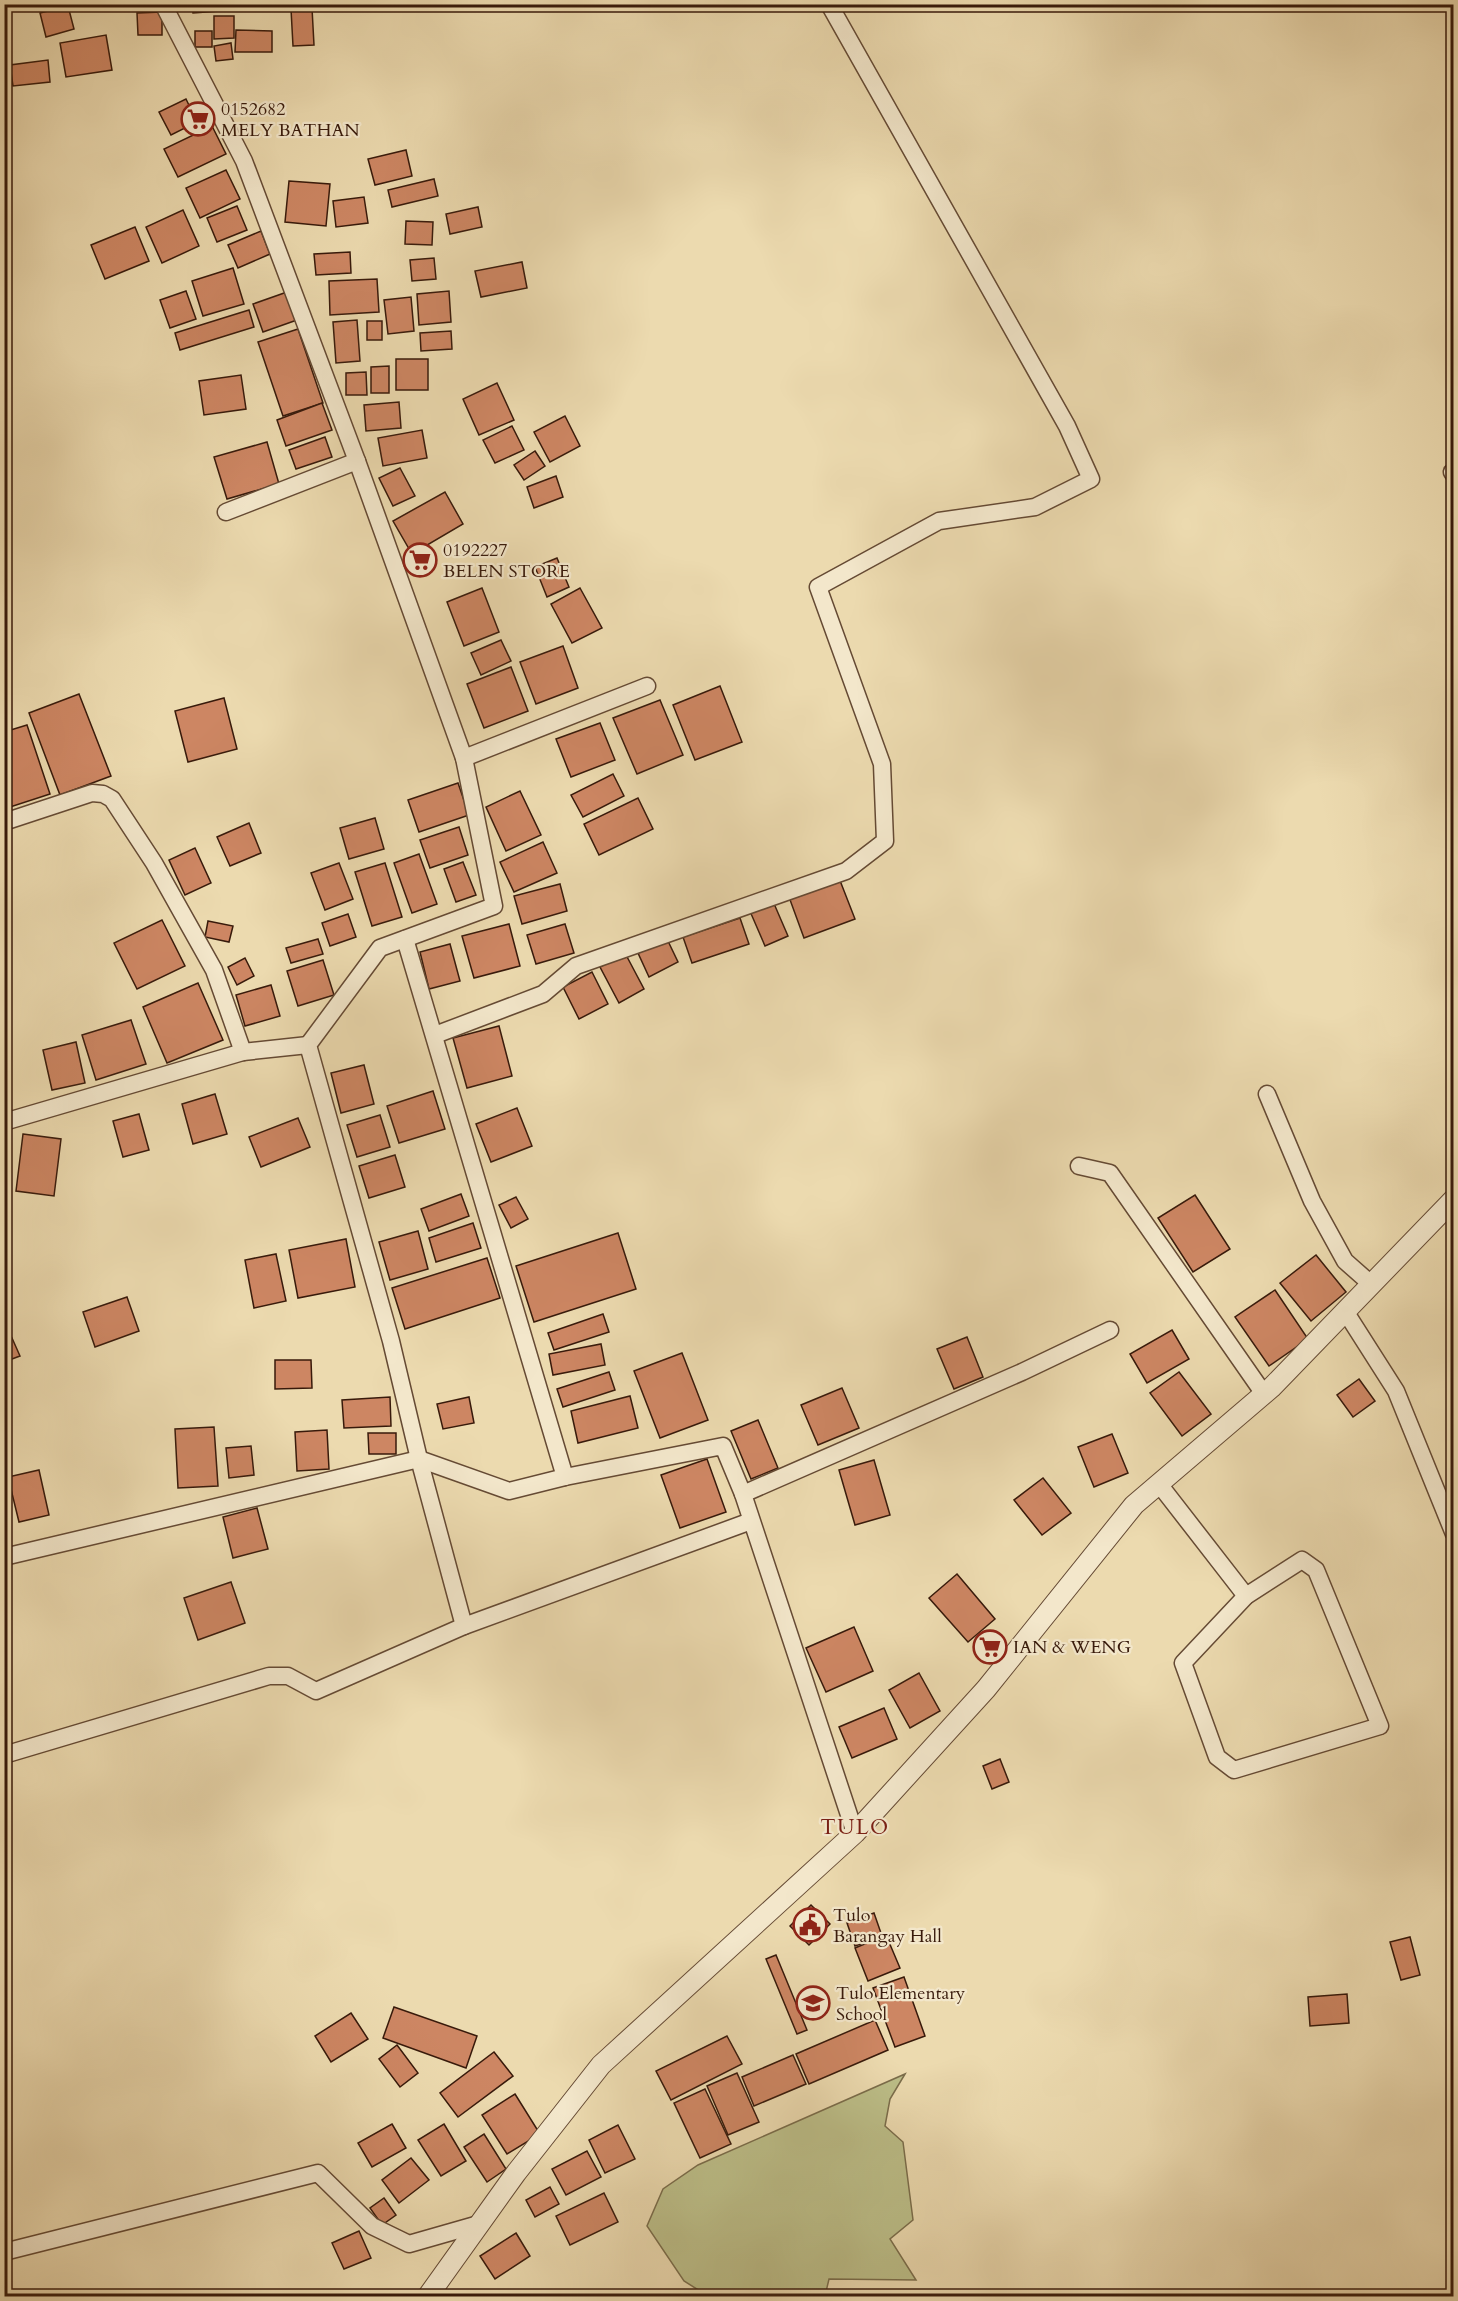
<svg xmlns="http://www.w3.org/2000/svg" width="1458" height="2301" font-family="Cardo,serif">
<style>
.green{fill:#bcbe88;stroke:#7a6c4a;stroke-width:1.5}
.building{fill:#cd8663;stroke:#381a0b;stroke-width:1.5}
.lines{fill:none;stroke-linecap:round;stroke-linejoin:round}
.minor-casing{stroke:#654a34;stroke-width:19}
.tertiary-casing{stroke:#654a34;stroke-width:22}
.minor{stroke:#f3e7cb;stroke-width:16}
.tertiary{stroke:#f3e7cb;stroke-width:20}
.labels{text-anchor:middle;stroke-width:4.5;stroke-linejoin:round;paint-order:stroke}
.poi-label{font-size:18px;fill:#381a0b;stroke:#f3e7cb;text-anchor:start}
.quarter-label{font-size:21px;letter-spacing:1.5px;fill:#7a1f14;stroke:#f3e7cb}
</style>
<rect width="100%" height="100%" fill="#ecdaaf"/>
<filter id="stains"><feTurbulence type="fractalNoise" baseFrequency=".00333" numOctaves="4"/><feColorMatrix values="0 0 0 0 .2 0 0 0 0 .09 0 0 0 0 .02 0 0 0 .5 -.17"/></filter>
<radialGradient id="worn" r=".72"><stop offset=".6" stop-color="#630" stop-opacity="0"/><stop offset="1" stop-color="#630" stop-opacity=".3"/></radialGradient>
<path class="green" d="M905,2074l-15,25 -5,27 18,16 10,78 -23,19 26,41 -87,-1 -4,17h-117l-24,-15 -37,-55 16,-37 35,-24z"/>
<g class="building">
<path d="M192,4h42v6l-41,3z"/>
<path d="M68,6l6,23 -28,8 -6,-24z"/>
<path d="M312,8l2,37 -21,1 -2,-37z"/>
<path d="M162,12v23h-24l-1,-22z"/>
<path d="M214,16h20v22l-20,1z"/>
<path d="M236,30l36,1v21h-37z"/>
<rect x="195" y="31" width="17" height="16"/>
<path d="M106,35l6,35 -46,7 -6,-34z"/>
<path d="M231,43l2,16 -17,2 -2,-15z"/>
<path d="M48,60l2,22 -37,4 -3,-21z"/>
<path d="M186,99l11,23 -26,13 -12,-23z"/>
<path d="M212,126l14,28 -48,23 -14,-28z"/>
<path d="M406,150l6,26 -37,9 -7,-26z"/>
<path d="M226,170l14,29 -40,19 -14,-30z"/>
<path d="M434,179l4,17 -46,11 -4,-17z"/>
<path d="M289,181l41,3 -4,42 -41,-4z"/>
<path d="M364,197l4,26 -32,4 -3,-26z"/>
<path d="M237,206l10,24 -30,12 -10,-24z"/>
<path d="M478,207l4,20 -32,7 -4,-20z"/>
<path d="M183,210l16,36 -37,17 -16,-36z"/>
<path d="M406,221l27,1 -1,23 -27,-1z"/>
<path d="M135,227l14,34 -44,18 -14,-34z"/>
<path d="M261,231l9,23 -32,14 -10,-23z"/>
<path d="M350,252l1,21 -35,2 -2,-21z"/>
<path d="M434,258l2,21 -24,2 -2,-21z"/>
<path d="M522,262l5,26 -46,9 -6,-26z"/>
<path d="M233,268l11,36 -41,12 -11,-35z"/>
<path d="M377,279l2,33 -49,3 -1,-34z"/>
<path d="M186,291l10,28 -26,9 -10,-28z"/>
<path d="M449,291l2,31 -32,3 -2,-31z"/>
<path d="M287,292l10,28 -34,12 -10,-28z"/>
<path d="M411,297l3,34 -26,3 -4,-34z"/>
<path d="M249,310l5,17 -74,23 -5,-17z"/>
<path d="M357,320l3,41 -24,2 -3,-41z"/>
<rect x="367" y="321" width="15" height="19"/>
<path d="M298,329l25,74 -40,13 -25,-74z"/>
<path d="M451,331l1,18 -31,2 -1,-18z"/>
<rect x="396" y="359" width="32" height="31"/>
<path d="M389,366v27h-18v-26z"/>
<path d="M366,372l1,23h-21v-22z"/>
<path d="M241,375l5,34 -42,6 -5,-34z"/>
<path d="M497,383l17,37 -35,15 -16,-36z"/>
<path d="M399,402l2,26 -35,3 -2,-26z"/>
<path d="M322,403l10,27 -46,16 -9,-26z"/>
<path d="M565,416l15,30 -30,16 -16,-30z"/>
<path d="M512,426l12,24 -29,13 -12,-23z"/>
<path d="M422,430l5,28 -44,8 -5,-28z"/>
<path d="M325,437l7,20 -36,12 -7,-19z"/>
<path d="M267,442l12,42 -52,15 -13,-42z"/>
<path d="M535,451l10,15 -21,14 -10,-15z"/>
<path d="M400,468l15,28 -22,10 -14,-28z"/>
<path d="M556,476l7,21 -29,11 -7,-21z"/>
<path d="M445,492l18,32 -51,30 -19,-33z"/>
<path d="M557,558l12,29 -22,10 -12,-30z"/>
<path d="M482,588l17,44 -35,14 -17,-44z"/>
<path d="M580,588l22,40 -30,15 -21,-39z"/>
<path d="M501,640l10,21 -30,14 -10,-22z"/>
<path d="M563,646l15,42 -42,16 -16,-42z"/>
<path d="M511,667l17,44 -44,17 -17,-44z"/>
<path d="M720,686l22,56 -47,18 -22,-55z"/>
<path d="M79,694l32,82 -51,19 -31,-82z"/>
<path d="M224,698l13,51 -49,13 -13,-51z"/>
<path d="M660,700l23,55 -46,19 -24,-56z"/>
<path d="M600,723l15,37 -44,17 -15,-38z"/>
<path d="M27,725l23,69 -46,15v-77z"/>
<path d="M613,774l11,22 -41,21 -12,-22z"/>
<path d="M458,783l11,32 -50,17 -11,-32z"/>
<path d="M520,791l21,44 -35,16 -20,-44z"/>
<path d="M638,798l15,31 -54,26 -15,-31z"/>
<path d="M375,818l9,31 -35,10 -9,-31z"/>
<path d="M249,823l12,30 -31,13 -13,-29z"/>
<path d="M459,827l9,28 -38,13 -10,-28z"/>
<path d="M543,842l14,31 -43,19 -14,-30z"/>
<path d="M195,848l16,35 -26,12 -16,-35z"/>
<path d="M419,854l18,50 -25,9 -18,-50z"/>
<path d="M463,862l13,33 -20,7 -12,-33z"/>
<path d="M339,863l14,36 -28,11 -14,-37z"/>
<path d="M385,863l17,54 -30,9 -17,-54z"/>
<path d="M839,878l16,41 -51,19 -15,-41z"/>
<path d="M560,884l7,27 -45,13 -8,-28z"/>
<path d="M772,899l16,37 -23,10 -16,-37z"/>
<path d="M348,914l8,23 -26,9 -8,-23z"/>
<path d="M740,918l9,26 -57,19 -9,-26z"/>
<path d="M162,920l23,46 -48,23 -23,-46z"/>
<path d="M208,921l25,5 -4,16 -24,-5z"/>
<path d="M509,924l11,42 -46,12 -12,-42z"/>
<path d="M565,924l9,29 -38,11 -9,-29z"/>
<path d="M318,939l5,15 -32,9 -5,-15z"/>
<path d="M667,939l11,23 -29,15 -11,-24z"/>
<path d="M450,944l10,37 -31,8 -9,-37z"/>
<path d="M625,953l19,36 -25,14 -19,-36z"/>
<path d="M245,958l9,18 -17,9 -9,-18z"/>
<path d="M323,960l11,35 -36,11 -11,-35z"/>
<path d="M592,972l16,32 -29,15 -16,-32z"/>
<path d="M198,983l25,57 -56,23 -24,-56z"/>
<path d="M271,985l9,31 -35,10 -9,-31z"/>
<path d="M131,1020l15,44 -50,16 -14,-45z"/>
<path d="M499,1026l13,50 -45,12 -14,-50z"/>
<path d="M76,1042l9,41 -33,7 -9,-40z"/>
<path d="M364,1065l10,39 -33,9 -10,-40z"/>
<path d="M433,1091l12,38 -46,14 -12,-37z"/>
<path d="M215,1094l12,40 -34,10 -11,-40z"/>
<path d="M517,1108l15,38 -41,16 -15,-38z"/>
<path d="M139,1114l10,36 -26,7 -10,-36z"/>
<path d="M380,1115l10,32 -33,10 -10,-32z"/>
<path d="M298,1118l12,29 -49,20 -12,-30z"/>
<path d="M23,1134l38,5 -7,57 -38,-5z"/>
<rect x="4" y="1149" width="4" height="51"/>
<path d="M395,1155l10,32 -36,11 -10,-32z"/>
<path d="M461,1194l8,22 -40,15 -8,-22z"/>
<path d="M1195,1195l35,54 -37,23 -35,-54z"/>
<path d="M516,1197l12,22 -17,9 -12,-23z"/>
<path d="M473,1223l8,25 -45,14 -7,-24z"/>
<path d="M418,1231l10,38 -38,11 -11,-38z"/>
<path d="M618,1233l18,56 -102,33 -18,-56z"/>
<path d="M346,1239l9,48 -57,11 -9,-48z"/>
<path d="M276,1254l10,47 -32,7 -9,-48z"/>
<path d="M1316,1255l30,37 -35,29 -31,-38z"/>
<path d="M487,1258l13,40 -95,31 -13,-41z"/>
<path d="M1275,1290l33,49 -39,27 -34,-49z"/>
<path d="M127,1297l12,34 -44,16 -12,-35z"/>
<path d="M603,1314l6,18 -55,18 -6,-17z"/>
<path d="M4,1320l16,36 -16,6z"/>
<path d="M1172,1330l17,29 -42,24 -17,-29z"/>
<path d="M967,1337l16,40 -29,12 -17,-40z"/>
<path d="M601,1344l4,21 -52,10 -4,-21z"/>
<path d="M682,1353l26,67 -48,18 -26,-67z"/>
<path d="M275,1360h36l1,28 -37,1z"/>
<path d="M609,1372l6,18 -52,17 -6,-18z"/>
<path d="M1179,1372l32,42 -29,22 -32,-43z"/>
<path d="M1359,1379l16,22 -22,16 -16,-22z"/>
<path d="M842,1388l17,40 -41,17 -17,-40z"/>
<path d="M630,1396l8,32 -60,15 -7,-32z"/>
<path d="M390,1397l1,29 -47,2 -2,-28z"/>
<path d="M469,1397l5,26 -31,6 -6,-25z"/>
<path d="M758,1420l20,48 -27,11 -20,-48z"/>
<path d="M214,1427l4,59 -40,2 -3,-59z"/>
<path d="M327,1430l2,39 -32,2 -2,-39z"/>
<path d="M368,1433h28v21h-27z"/>
<path d="M1112,1434l16,39 -34,14 -16,-40z"/>
<path d="M251,1446l3,29 -25,3 -3,-30z"/>
<path d="M707,1459l19,53 -46,16 -19,-53z"/>
<path d="M874,1460l16,55 -35,10 -16,-55z"/>
<path d="M39,1470l10,45 -30,7 -11,-45z"/>
<path d="M1043,1478l28,35 -29,22 -28,-35z"/>
<path d="M257,1508l11,41 -35,9 -10,-41z"/>
<path d="M957,1574l38,45 -27,23 -39,-44z"/>
<path d="M231,1582l14,41 -47,17 -14,-42z"/>
<path d="M854,1627l19,44 -47,21 -20,-44z"/>
<path d="M919,1673l21,38 -30,17 -21,-38z"/>
<path d="M884,1708l13,31 -45,19 -13,-31z"/>
<path d="M1000,1759l9,23 -17,7 -9,-23z"/>
<path d="M811,1905l19,19 -21,21 -19,-19z"/>
<path d="M874,1913l8,23 -27,10 -8,-23z"/>
<path d="M886,1935l14,33 -32,13 -13,-33z"/>
<path d="M1410,1937l10,38 -19,5 -11,-38z"/>
<path d="M776,1955l31,75 -10,4 -31,-75z"/>
<path d="M904,1977l21,59 -30,11 -22,-59z"/>
<path d="M1347,1994l2,29 -39,3 -2,-29z"/>
<path d="M394,2007l83,29 -11,32 -83,-30z"/>
<path d="M351,2013l17,26 -37,23 -16,-26z"/>
<path d="M875,2020l13,30 -79,34 -13,-30z"/>
<path d="M727,2036l15,28 -71,36 -15,-29z"/>
<path d="M397,2045l21,28 -18,14 -21,-28z"/>
<path d="M494,2052l19,24 -55,41 -18,-24z"/>
<path d="M793,2055l13,29 -52,22 -12,-29z"/>
<path d="M737,2073l22,49 -31,13 -21,-49z"/>
<path d="M705,2089l26,55 -31,14 -26,-55z"/>
<path d="M515,2094l25,40 -33,20 -25,-39z"/>
<path d="M392,2124l14,24 -34,19 -14,-24z"/>
<path d="M444,2124l22,37 -25,15 -23,-36z"/>
<path d="M618,2125l17,34 -30,14 -16,-33z"/>
<path d="M484,2134l22,35 -19,13 -23,-35z"/>
<path d="M587,2151l14,26 -35,18 -14,-26z"/>
<path d="M411,2158l18,22 -30,23 -17,-23z"/>
<path d="M550,2187l9,17 -24,13 -9,-17z"/>
<path d="M604,2193l14,29 -48,23 -14,-29z"/>
<path d="M384,2198l12,17 -14,10 -12,-17z"/>
<path d="M359,2231l12,27 -27,11 -12,-26z"/>
<path d="M516,2233l14,23 -35,23 -15,-23z"/>
</g>
<g class="lines">
<g class="minor-casing">
<g id="minor">
<path d="M163,4l81,157 113,300 107,297 30,148 -114,42 -72,97 83,296 28,118 45,167"/>
<path d="M1452,472l2,3"/>
<path d="M226,512l131,-51"/>
<path d="M464,758l183,-72"/>
<path d="M4,822l88,-29 11,1 9,5 42,64 60,107 29,82"/>
<path d="M405,939l160,538"/>
<path d="M435,1035l108,-41 33,-28 270,-95 39,-30 -3,-77 -64,-177 121,-66 96,-14 56,-28 -24,-53 -238,-422"/>
<path d="M1267,1094l45,107 33,60 26,23"/>
<path d="M4,1122l239,-70 65,-7"/>
<path d="M1079,1166l31,7 154,221"/>
<path d="M1345,1311l51,80 58,143"/>
<path d="M1159,1484l87,112"/>
<path d="M743,1494l279,-122 88,-42"/>
<path d="M4,1557l415,-98 90,32 56,-14 158,-31 20,48 112,339"/>
<path d="M1302,1560l14,10 64,156 -146,44 -17,-13 -34,-94 63,-67z"/>
<path d="M4,1755l265,-79h19l28,15 148,-65 287,-105"/>
<path d="M4,2252l314,-79 54,53 37,18 70,-20"/>
</g>
</g>
<g class="tertiary-casing">
<path id="tertiary" d="M428,2296l88,-123 85,-108 254,-232 131,-144 148,-184 137,-117 183,-189"/>
</g>
<use href="#minor" class="minor"/>
<use href="#tertiary" class="tertiary"/>
</g>
<defs>
<g id="supermarket-ring" transform="scale(1.725)"><circle r="9.5" fill="#f3e7cb" stroke="#8f2418" stroke-width="1.5"/><path d="M-6-5.5h2.5l.6 2H6L4.5 2H-2.5L-4.4-4H-6ZM-1.5 3.2a1.3 1.3 0 1 0 .1 0ZM3 3.2a1.3 1.3 0 1 0 .1 0Z" fill="#8f2418"/></g>
<g id="civic-ring" transform="scale(1.725)"><circle r="9.5" fill="#f3e7cb" stroke="#8f2418" stroke-width="1.5"/><path d="M-.6-6.5H3V-4.5H.6V-3L4-1V1h2V6H-6V1h2V-1L-.6-3ZM-1.2 2.5V6h2.4V2.5Z" fill="#8f2418"/></g>
<g id="school-ring" transform="scale(1.725)"><circle r="9.5" fill="#f3e7cb" stroke="#8f2418" stroke-width="1.5"/><path d="M0-5L7-2L0 1L-7-2ZM-4 1L0 2.5L4 1V4Q0 6-4 4Z" fill="#8f2418"/></g>
</defs>
<g fill-rule="evenodd">
<use href="#supermarket-ring" x="198" y="119"/>
<use href="#supermarket-ring" x="420" y="560"/>
<use href="#supermarket-ring" x="990" y="1647"/>
<use href="#civic-ring" x="810" y="1925"/>
<use href="#school-ring" x="813" y="2003"/>
</g>
<g class="labels">
<g class="poi-label">
<text x="221" y="115">0152682<tspan x="221" dy="21">MELY BATHAN</tspan></text>
<text x="443" y="556">0192227<tspan x="443" dy="21">BELEN STORE</tspan></text>
<text x="1013" y="1653">IAN &amp; WENG</text>
<text x="833" y="1921">Tulo<tspan x="833" dy="21">Barangay Hall</tspan></text>
<text x="836" y="1999">Tulo Elementary<tspan x="836" dy="21">School</tspan></text>
</g>
<g class="quarter-label">
<text x="855" y="1834">TULO</text>
</g>
</g>
<rect width="1458" height="2301" fill="none" stroke="#ecdaaf" stroke-width="24"/>
<rect x="6" y="6" width="1446" height="2289" fill="none" stroke="#381a0b" stroke-width="3"/>
<rect x="12" y="12" width="1434" height="2277" fill="none" stroke="#381a0b" stroke-width="1.5"/>
<rect width="100%" height="100%" filter="url(#stains)"/>
<rect width="100%" height="100%" fill="url(#worn)"/>
</svg>
